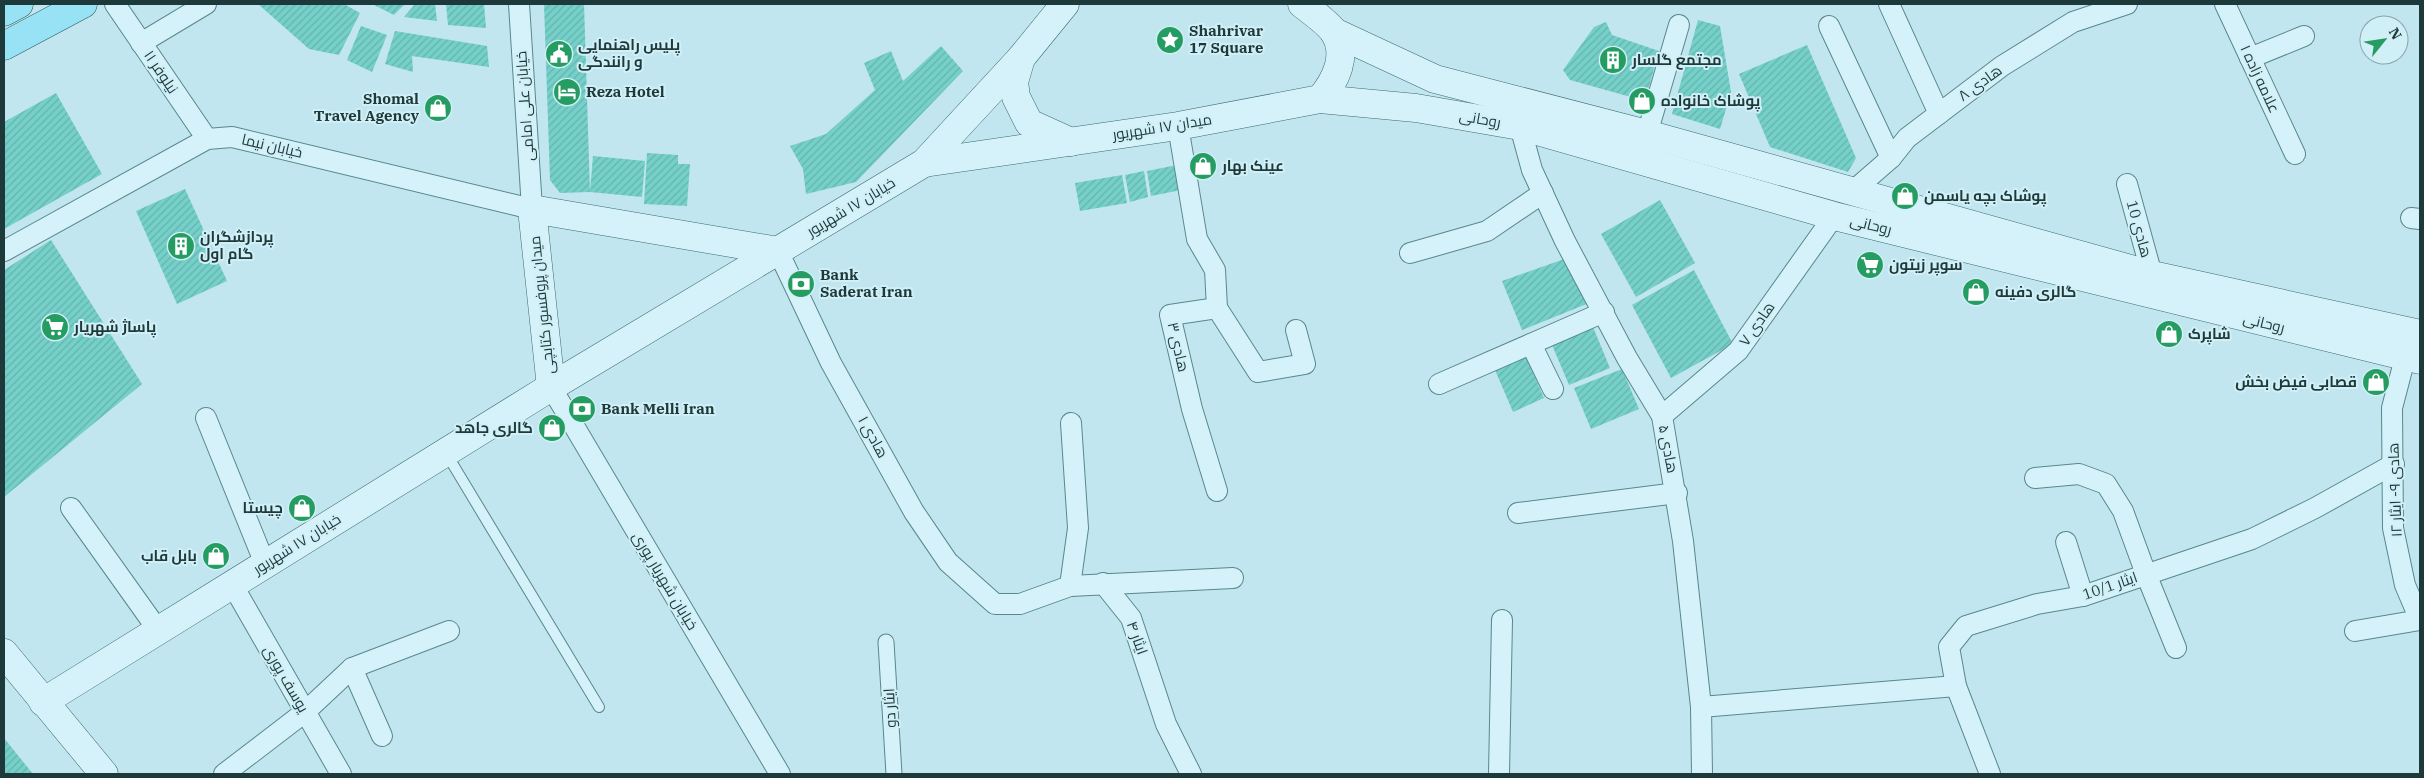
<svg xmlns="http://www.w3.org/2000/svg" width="2424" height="778" font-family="'IBM Plex Serif',Cairo,serif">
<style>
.building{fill:url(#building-hatch)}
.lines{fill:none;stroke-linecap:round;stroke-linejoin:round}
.service-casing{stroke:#58888a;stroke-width:12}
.pedestrian-casing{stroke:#58888a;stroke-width:17}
.minor-casing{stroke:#58888a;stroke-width:22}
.secondary-casing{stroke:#3b6c6c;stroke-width:29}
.primary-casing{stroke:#2c5857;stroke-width:29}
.service{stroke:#d5f2fa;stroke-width:10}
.pedestrian{stroke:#d5f2fa;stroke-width:15}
.minor{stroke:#d5f2fa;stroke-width:20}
.secondary{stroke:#d5f2fa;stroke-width:28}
.primary{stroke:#97e3f5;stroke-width:28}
.labels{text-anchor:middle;stroke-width:4;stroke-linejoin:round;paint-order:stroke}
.poi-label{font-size:15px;font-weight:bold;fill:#1d3939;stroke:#d1eff7;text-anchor:start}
.street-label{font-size:15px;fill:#1d3939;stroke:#d1eff7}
</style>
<defs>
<pattern id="building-hatch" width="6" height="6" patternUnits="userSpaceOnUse" patternTransform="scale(1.25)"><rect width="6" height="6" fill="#75d0c9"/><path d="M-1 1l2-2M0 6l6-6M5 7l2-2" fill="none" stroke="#65b3ad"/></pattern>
</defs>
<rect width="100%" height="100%" fill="#c1e6f0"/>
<g class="building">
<path d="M258,4h86l16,9 -21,42 -30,-6z"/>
<path d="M372,4h33l-11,11z"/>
<path d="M415,4h20l2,17 -33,-4z"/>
<path d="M446,4h38l2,24 -38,-3z"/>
<path d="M544,4h40l6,188 -30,1 -10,-13z"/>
<path d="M1698,20l22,6 11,66 -11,37 -48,-15z"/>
<path d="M1606,22l6,13 47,16 -14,50 -75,-21 -7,-10 31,-43z"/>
<path d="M361,26l26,9 -15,37 -25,-12z"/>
<path d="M395,31l92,15 2,21 -77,-11 1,16 -28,-8z"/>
<path d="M1807,45l49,113 -8,14 -78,-25 -31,-73z"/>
<path d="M941,46l22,25 -107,111 -50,12 -3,-25 -13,-23 36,-12 49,-44 -11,-27 27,-12 12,30z"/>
<path d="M56,93l46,81 -98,55v-107z"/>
<path d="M647,153l31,2v9h12l-3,42 -43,-2z"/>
<path d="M593,156l52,5 -3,36 -52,-5z"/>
<path d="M1177,165l4,25 -30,6 -4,-25z"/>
<path d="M1144,171l4,26 -18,5 -5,-27z"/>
<path d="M1122,175l5,28 -47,8 -5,-28z"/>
<path d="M185,189l42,92 -50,23 -41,-93z"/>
<path d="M1660,200l35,63 -59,34 -35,-63z"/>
<path d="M51,240l91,144 -138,113v-227z"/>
<path d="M1570,257l24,44 -72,29 -20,-49z"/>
<path d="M1694,270l39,74 -62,34 -39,-73z"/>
<path d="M1593,327l17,41 -41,17 -17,-40z"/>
<path d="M1526,356l18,42 -31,14 -18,-42z"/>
<path d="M1622,369l17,40 -48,20 -17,-41z"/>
<path d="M4,738l29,36h-29z"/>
</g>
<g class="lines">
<g class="service-casing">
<path id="service" d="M446,453l153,254"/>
</g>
<g class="pedestrian-casing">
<path id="pedestrian" d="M886,642l8,132"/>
</g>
<g class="minor-casing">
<g id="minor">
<path d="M115,4l92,135"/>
<path d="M1889,4l50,110"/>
<path d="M2225,4l70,150"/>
<path d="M1829,26l62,132"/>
<path d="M141,43l65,-39"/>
<path d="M2250,58l54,-22"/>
<path d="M1178,126l19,113 18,31 2,38 -47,7 22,94 25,82"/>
<path d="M1520,126l12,44 33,71 62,117 35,58 21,125 18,166 1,67"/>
<path d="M1647,134l32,-109"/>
<path d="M2127,184l25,91"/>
<path d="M1853,191l38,-33 16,-20 95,-72 71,-44 54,-18"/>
<path d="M2411,218l9,1"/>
<path d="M4,251l203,-112 25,-2 300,72 -13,-205"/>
<path d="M778,251l53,112 83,149 34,50 47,42h25l50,-18 163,-8"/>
<path d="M1410,253l77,-22 56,-38"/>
<path d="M1217,308l41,64 47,-8 -9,-34"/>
<path d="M1531,344l22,45"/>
<path d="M2405,358l-13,50 1,120 12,57 15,35"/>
<path d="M1439,384l165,-72"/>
<path d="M551,387l229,387"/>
<path d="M1662,416l76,-65 96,-135"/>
<path d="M206,418l59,146"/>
<path d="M2035,478l44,-4 27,10 17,27 23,63 30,74"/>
<path d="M71,508l87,122"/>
<path d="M1518,513l159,-20"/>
<path d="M2066,542l17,54"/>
<path d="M1103,583l28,35 35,106 25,50"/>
<path d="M232,584l109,190"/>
<path d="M1070,586l8,-58 -7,-105"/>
<path d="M2355,631l65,-11"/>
<path d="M352,668l30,68"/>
<path d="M1701,707l255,-21"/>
<path d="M224,774l81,-62 47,-44 97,-37"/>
<path d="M1499,774l3,-154"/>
<path d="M1990,774l-34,-88 -7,-39 17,-21 71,-22 46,-8 169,-57 63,-31 79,-44"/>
</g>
</g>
<g class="secondary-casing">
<g id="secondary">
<path d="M1065,4l-44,54 -7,24 2,15 13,26 42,19"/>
<path d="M1334,32l101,47 212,55 505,141 268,59"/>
<path d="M1320,99l96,9 104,18 314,90 586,144"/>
<path d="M924,163l254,-37 142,-27c15,-17 29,-44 14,-67 -7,-10 -22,-20 -32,-28"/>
<path d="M778,251l-246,-42 19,178 373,-224 97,-105"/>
<path d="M4,653l100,121"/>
<path d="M43,702l508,-315"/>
</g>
</g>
<g class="primary-casing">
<g id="primary">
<path d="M4,12l15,-8"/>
<path d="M4,46l79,-42"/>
</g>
</g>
<use href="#service" class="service"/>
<use href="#pedestrian" class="pedestrian"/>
<use href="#minor" class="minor"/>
<use href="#secondary" class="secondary"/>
<use href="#primary" class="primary"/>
</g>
<defs>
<g id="sight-disc" transform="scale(1.4375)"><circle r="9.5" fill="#259c61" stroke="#d1eff7"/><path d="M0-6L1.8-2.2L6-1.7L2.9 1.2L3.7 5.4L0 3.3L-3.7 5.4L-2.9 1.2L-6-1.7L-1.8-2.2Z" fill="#fff"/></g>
<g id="civic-disc" transform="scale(1.4375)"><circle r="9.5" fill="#259c61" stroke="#d1eff7"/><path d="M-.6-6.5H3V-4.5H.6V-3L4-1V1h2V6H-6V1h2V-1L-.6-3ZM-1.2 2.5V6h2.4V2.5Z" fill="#fff"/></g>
<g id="building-disc" transform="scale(1.4375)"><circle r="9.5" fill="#259c61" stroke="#d1eff7"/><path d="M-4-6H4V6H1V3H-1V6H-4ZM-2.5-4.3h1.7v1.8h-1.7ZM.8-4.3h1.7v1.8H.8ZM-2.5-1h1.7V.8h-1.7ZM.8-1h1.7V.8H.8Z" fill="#fff"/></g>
<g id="hotel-disc" transform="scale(1.4375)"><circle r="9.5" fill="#259c61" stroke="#d1eff7"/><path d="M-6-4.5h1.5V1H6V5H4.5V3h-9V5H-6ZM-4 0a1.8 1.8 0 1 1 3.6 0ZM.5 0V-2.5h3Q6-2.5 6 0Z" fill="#fff"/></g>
<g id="shop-disc" transform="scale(1.4375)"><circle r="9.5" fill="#259c61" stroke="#d1eff7"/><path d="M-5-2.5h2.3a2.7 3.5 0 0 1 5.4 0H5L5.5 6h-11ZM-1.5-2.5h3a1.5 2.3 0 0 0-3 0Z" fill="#fff"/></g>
<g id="supermarket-disc" transform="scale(1.4375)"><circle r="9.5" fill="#259c61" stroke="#d1eff7"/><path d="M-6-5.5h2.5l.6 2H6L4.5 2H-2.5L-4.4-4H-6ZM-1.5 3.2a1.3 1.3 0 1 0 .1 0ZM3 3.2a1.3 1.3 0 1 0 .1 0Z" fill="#fff"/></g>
<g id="bank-disc" transform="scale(1.4375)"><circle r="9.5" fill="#259c61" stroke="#d1eff7"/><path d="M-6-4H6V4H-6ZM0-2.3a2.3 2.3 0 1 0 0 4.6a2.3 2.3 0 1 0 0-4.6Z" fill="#fff"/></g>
</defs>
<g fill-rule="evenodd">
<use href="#sight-disc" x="1170" y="40"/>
<use href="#civic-disc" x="559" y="54"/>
<use href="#building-disc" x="1613" y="60"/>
<use href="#hotel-disc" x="567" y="92"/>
<use href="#shop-disc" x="1642" y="101"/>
<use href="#shop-disc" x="438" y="108"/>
<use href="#shop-disc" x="1203" y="166"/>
<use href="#shop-disc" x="1905" y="196"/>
<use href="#building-disc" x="181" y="246"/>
<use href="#supermarket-disc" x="1870" y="265"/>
<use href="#bank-disc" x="801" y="284"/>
<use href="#shop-disc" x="1976" y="292"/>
<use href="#supermarket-disc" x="55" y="327"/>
<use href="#shop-disc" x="2169" y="334"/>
<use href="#shop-disc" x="2376" y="382"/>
<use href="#bank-disc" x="582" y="409"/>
<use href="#shop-disc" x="552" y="428"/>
<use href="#shop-disc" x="302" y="508"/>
<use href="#shop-disc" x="216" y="556"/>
</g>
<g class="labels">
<g class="poi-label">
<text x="1189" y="36">Shahrivar<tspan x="1189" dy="17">17 Square</tspan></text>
<text x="578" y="50">پلیس راهنمایی<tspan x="578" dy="17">و رانندگی</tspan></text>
<text x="1632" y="65">مجتمع گلسار</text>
<text x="586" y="97">Reza Hotel</text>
<text x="419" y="104" text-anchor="end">Shomal<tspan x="419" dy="17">Travel Agency</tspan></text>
<text x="1661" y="106">پوشاک خانواده</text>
<text x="1222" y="171">عینک بهار</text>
<text x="1924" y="201">پوشاک بچه یاسمن</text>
<text x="200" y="242">پردازشگران<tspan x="200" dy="17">گام اول</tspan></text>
<text x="1889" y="270">سوپر زیتون</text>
<text x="820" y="280">Bank<tspan x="820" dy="17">Saderat Iran</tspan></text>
<text x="1995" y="297">گالری دفینه</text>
<text x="74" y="332">پاساژ شهریار</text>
<text x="2188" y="339">شاپرک</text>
<text x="2357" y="387" text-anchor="end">قصابی فیض بخش</text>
<text x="601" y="414">Bank Melli Iran</text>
<text x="533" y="433" text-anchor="end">گالری جاهد</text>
<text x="283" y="513" text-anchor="end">چیستا</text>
<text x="197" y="561" text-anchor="end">بابل قاب</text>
</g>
<g class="street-label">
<text transform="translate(161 72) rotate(56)" y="5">نیلوفر ۱۱</text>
<text transform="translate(2260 79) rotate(65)" y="5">علامه زاده ۱</text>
<text transform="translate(1980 83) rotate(-36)" y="5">هادی ۸</text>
<text transform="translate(525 106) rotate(-94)" y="5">خیابان علی امامی</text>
<text transform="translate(1480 119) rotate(10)" y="5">روحانی</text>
<text transform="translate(1162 127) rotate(-9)" y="5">میدان ۱۷ شهریور</text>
<text transform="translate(272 146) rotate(13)" y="5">خیابان نیما</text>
<text transform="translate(851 207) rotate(-31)" y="5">خیابان ۱۷ شهریور</text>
<text transform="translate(1871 225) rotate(14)" y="5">روحانی</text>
<text transform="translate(2139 229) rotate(75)" y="5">هادی 10</text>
<text transform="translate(542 305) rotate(-96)" y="5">میدان پروفسور کتابچی</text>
<text transform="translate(2264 323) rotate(14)" y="5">روحانی</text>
<text transform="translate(1757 324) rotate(-55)" y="5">هادی ۷</text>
<text transform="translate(1178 347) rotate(77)" y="5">هادی ۳</text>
<text transform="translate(873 437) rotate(61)" y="5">هادی ۱</text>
<text transform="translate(1668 449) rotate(79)" y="5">هادی ۵</text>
<text transform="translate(2395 490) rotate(-92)" y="5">هادی ۹- ایثار ۱۲</text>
<text transform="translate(297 544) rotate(-32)" y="5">خیابان ۱۷ شهریور</text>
<text transform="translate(665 581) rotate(59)" y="5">خیابان شهریار پوری</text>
<text transform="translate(2110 586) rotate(-19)" y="5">ایثار 10/1</text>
<text transform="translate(1137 638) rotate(70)" y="5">ایثار ۴</text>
<text transform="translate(286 679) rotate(60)" y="5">یوسف پوری</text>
<text transform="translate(890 708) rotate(-93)" y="5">ایثار دو</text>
</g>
</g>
<rect width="2424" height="778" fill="none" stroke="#1d3939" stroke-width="10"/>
<g transform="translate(2384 40) rotate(60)"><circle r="24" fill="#d1eff7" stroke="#89a6ab"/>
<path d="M0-4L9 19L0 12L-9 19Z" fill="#259c61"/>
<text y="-8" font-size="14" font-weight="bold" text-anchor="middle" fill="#1d3939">N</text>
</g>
</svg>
